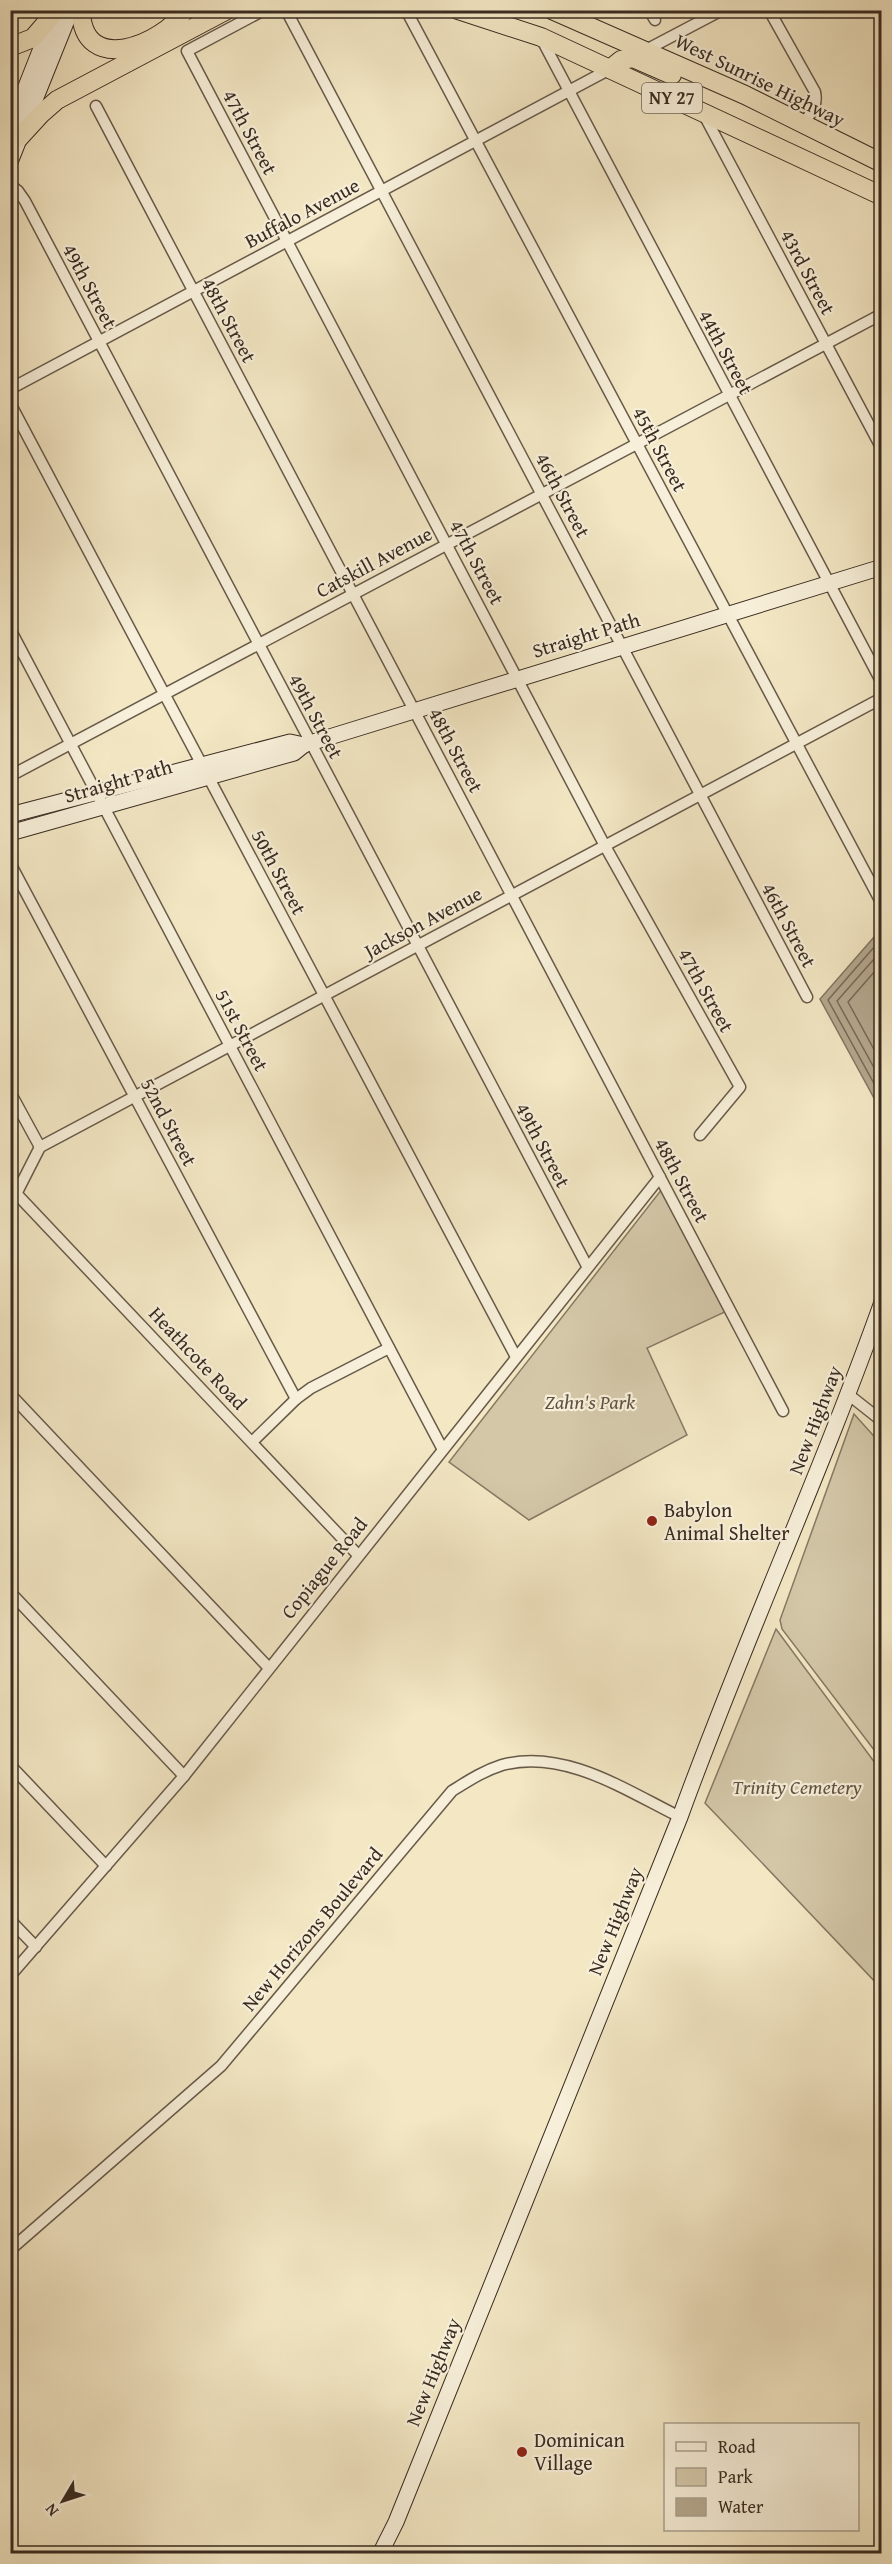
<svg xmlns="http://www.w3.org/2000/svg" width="892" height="2564" font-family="'Gentium Book Plus',serif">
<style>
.green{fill:#d3c7a8;stroke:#867964;stroke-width:1.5}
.water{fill:#b4a78d;stroke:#837562;stroke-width:1.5}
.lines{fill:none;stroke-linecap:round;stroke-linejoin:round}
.shore{stroke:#766957;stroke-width:1.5}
.street-casing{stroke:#685a4a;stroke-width:13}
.secondary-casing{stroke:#392b21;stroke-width:17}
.highway-casing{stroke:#392b21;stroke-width:20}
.street{stroke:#f7efd9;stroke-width:10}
.secondary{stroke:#f7efd9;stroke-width:15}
.highway{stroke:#f3e7c4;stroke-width:18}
.poi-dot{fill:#8f2418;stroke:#f7efd9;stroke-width:2}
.labels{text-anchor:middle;stroke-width:4.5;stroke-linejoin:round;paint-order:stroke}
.shield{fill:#f7efd9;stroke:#726658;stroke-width:1.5}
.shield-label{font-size:18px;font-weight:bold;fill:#392b21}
.street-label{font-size:20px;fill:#392b21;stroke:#f7efd9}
.park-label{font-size:20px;font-style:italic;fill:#605243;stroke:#f7efd9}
.poi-label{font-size:20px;fill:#392b21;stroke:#f7efd9;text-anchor:start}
</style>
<rect width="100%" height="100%" fill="#f3e7c4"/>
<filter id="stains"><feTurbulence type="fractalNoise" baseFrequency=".00333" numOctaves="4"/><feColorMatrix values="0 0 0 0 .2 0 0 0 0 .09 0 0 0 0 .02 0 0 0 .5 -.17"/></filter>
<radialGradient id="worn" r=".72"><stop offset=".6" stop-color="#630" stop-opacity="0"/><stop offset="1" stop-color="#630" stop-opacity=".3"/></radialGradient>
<g class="green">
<path d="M662,1189l65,122 -80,37 40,87 -158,85 -80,-58z"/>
<path d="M854,1414l27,30v315l-99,-130 -2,-9z"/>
<path d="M776,1629l105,142v217l-176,-185z"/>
</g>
<path class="water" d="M881,929v182l-61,-112z"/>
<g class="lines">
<g class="shore">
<path d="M882,938l-54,62 54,98"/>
<path d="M882,950l-45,51 45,81"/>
<path d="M882,963l-34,39 34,62"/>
</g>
<g class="street-casing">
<g id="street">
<path d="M264,10l-77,41 418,795 135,241 -40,48"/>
<path d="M286,10l521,987"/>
<path d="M406,10l476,894"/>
<path d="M649,10l6,10"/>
<path d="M769,10l46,82c3,13 -4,21 -11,31"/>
<path d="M541,38l341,645"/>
<path d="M646,50l76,-40"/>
<path d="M96,106l687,1305"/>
<path d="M703,113l179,336"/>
<path d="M10,185l8,6 7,10 562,1065"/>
<path d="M10,389l600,-320"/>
<path d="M10,403l506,954"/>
<path d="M10,629l432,819"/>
<path d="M10,776l872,-462"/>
<path d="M10,863l286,536"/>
<path d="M10,1092l30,55"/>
<path d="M10,1187l348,368"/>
<path d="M10,1206l30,-59 842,-449"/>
<path d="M10,1394l258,273"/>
<path d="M849,1395l33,26"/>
<path d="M252,1442l44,-43 15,-11 78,-40"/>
<path d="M10,1592l174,184"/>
<path d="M10,1765l96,101"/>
<path d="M10,1920l26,27"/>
<path d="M10,1976l174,-200 476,-599"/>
<path d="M10,2250l211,-184 231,-275c16,-10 31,-20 50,-26 62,-17 125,26 178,52"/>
</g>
</g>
<g class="secondary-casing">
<g id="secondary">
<path d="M10,127l43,-109"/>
<path d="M10,162l61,-152"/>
<path d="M10,815l280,-73 14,3 6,-2 572,-176"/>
<path d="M10,833l284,-80 10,-8"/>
<path d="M380,2554l16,-32 284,-705c63,-174 140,-341 202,-515"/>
</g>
</g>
<g class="highway-casing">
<g id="highway">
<path d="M81,10c1,67 82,35 104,0"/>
<path d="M458,10l83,27 341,159"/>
<path d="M552,10l193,85 137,68"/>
<path d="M10,47l23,-9 23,-27"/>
<path d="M610,69l11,-9 12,-2 39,17"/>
<path d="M19,138l22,-24 16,-14 170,-90"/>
</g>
</g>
<use href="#street" class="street"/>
<use href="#secondary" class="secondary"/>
<use href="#highway" class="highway"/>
</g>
<g class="poi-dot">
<circle cx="652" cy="1521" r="6"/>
<circle cx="522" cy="2452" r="6"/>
</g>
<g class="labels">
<rect class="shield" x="642" y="83" width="60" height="30" rx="4.5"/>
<g class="shield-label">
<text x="672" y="104">NY 27</text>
</g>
<g class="street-label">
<text transform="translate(760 80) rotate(26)" y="7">West Sunrise Highway</text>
<text transform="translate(250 132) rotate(62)" y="7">47th Street</text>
<text transform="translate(302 213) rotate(-28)" y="7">Buffalo Avenue</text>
<text transform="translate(808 272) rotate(62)" y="7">43rd Street</text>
<text transform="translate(90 286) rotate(62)" y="7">49th Street</text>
<text transform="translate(229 320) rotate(62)" y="7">48th Street</text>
<text transform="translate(726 352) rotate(62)" y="7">44th Street</text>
<text transform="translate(660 449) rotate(62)" y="7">45th Street</text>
<text transform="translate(563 495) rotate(62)" y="7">46th Street</text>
<text transform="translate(374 562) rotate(-28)" y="7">Catskill Avenue</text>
<text transform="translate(477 562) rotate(62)" y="7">47th Street</text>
<text transform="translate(586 635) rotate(-17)" y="7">Straight Path</text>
<text transform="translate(316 716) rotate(62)" y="7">49th Street</text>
<text transform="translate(456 750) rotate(62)" y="7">48th Street</text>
<text transform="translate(118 781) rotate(-16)" y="7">Straight Path</text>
<text transform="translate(279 872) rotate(62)" y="7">50th Street</text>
<text transform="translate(423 922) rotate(-28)" y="7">Jackson Avenue</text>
<text transform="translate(789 925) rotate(62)" y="7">46th Street</text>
<text transform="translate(706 990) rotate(61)" y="7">47th Street</text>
<text transform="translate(242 1030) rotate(62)" y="7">51st Street</text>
<text transform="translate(169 1122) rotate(62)" y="7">52nd Street</text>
<text transform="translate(543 1145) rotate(62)" y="7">49th Street</text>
<text transform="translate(682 1180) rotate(62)" y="7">48th Street</text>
<text transform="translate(198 1358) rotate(47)" y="7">Heathcote Road</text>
<text transform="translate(815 1420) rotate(-69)" y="7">New Highway</text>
<text transform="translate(324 1568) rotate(-51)" y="7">Copiague Road</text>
<text transform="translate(615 1921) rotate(-68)" y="7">New Highway</text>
<text transform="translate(312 1929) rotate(-50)" y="7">New Horizons Boulevard</text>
<text transform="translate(433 2372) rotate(-68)" y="7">New Highway</text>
</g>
<g class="park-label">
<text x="590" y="1409">Zahn's Park</text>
<text x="797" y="1794">Trinity Cemetery</text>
</g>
<g class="poi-label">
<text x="664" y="1517">Babylon<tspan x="664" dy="23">Animal Shelter</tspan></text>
<text x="534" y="2447">Dominican<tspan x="534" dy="23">Village</tspan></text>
</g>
</g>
<rect width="892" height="2564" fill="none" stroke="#f3e7c4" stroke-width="36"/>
<rect x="12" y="12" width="868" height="2540" fill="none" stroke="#392b21" stroke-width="3"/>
<rect x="18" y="18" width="856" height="2528" fill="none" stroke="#392b21" stroke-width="1.5"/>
<rect x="664" y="2423" width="195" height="108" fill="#f7efd9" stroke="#aba18f" stroke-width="1.5"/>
<rect x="676" y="2442" width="30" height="9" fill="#f7efd9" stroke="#aba18f" stroke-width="1.5"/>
<text x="718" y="2453" font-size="18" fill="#392b21">Road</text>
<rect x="676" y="2468" width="30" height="18" fill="#d3c7a8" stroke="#aba18f" stroke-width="1.5"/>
<text x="718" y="2483" font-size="18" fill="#392b21">Park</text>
<rect x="676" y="2498" width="30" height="18" fill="#b4a78d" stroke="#aba18f" stroke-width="1.5"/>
<text x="718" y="2513" font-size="18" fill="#392b21">Water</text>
<g transform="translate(63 2501) rotate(231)" stroke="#f7efd9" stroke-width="4.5" paint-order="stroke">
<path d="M0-4.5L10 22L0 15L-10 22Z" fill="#392b21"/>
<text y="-9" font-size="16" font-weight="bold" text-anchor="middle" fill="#392b21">N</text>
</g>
<rect width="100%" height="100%" filter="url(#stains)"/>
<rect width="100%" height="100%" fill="url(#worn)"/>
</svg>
